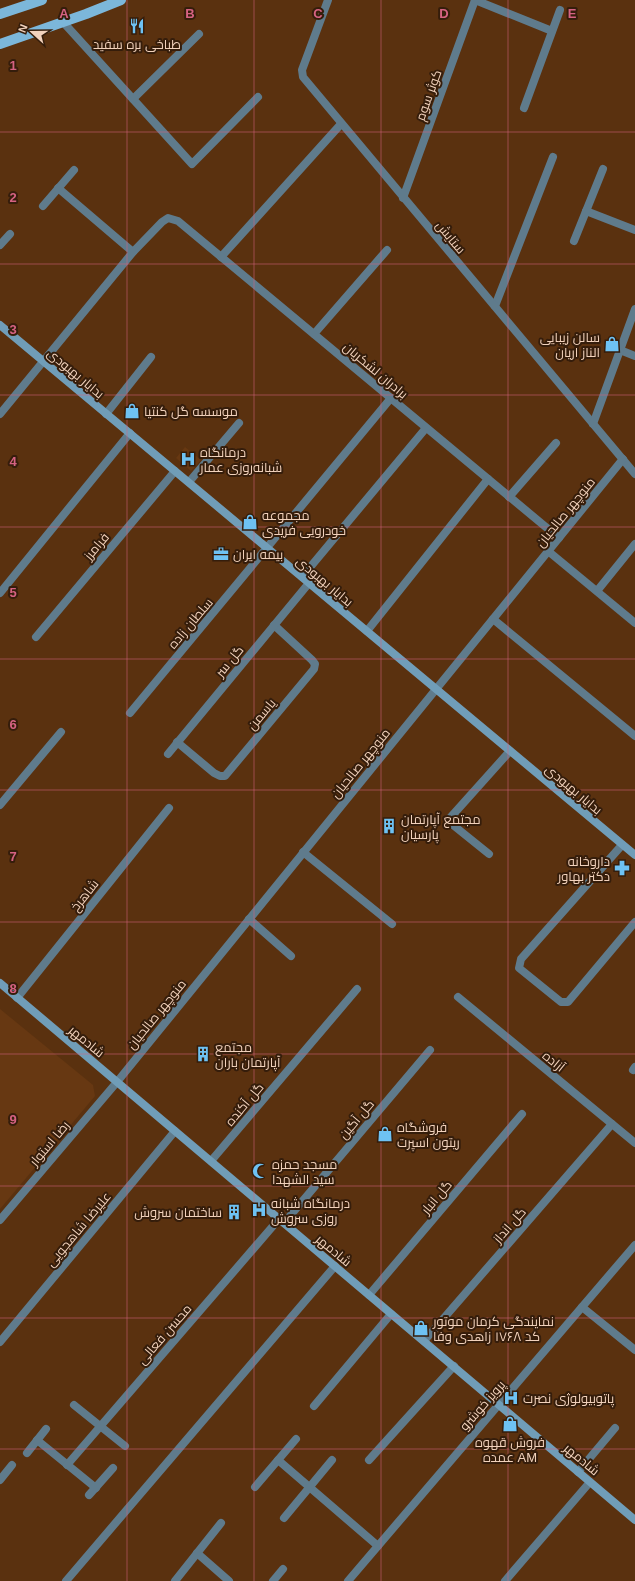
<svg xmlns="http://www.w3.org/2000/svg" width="635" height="1581" font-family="Arial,Cairo,sans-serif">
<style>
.built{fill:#673812}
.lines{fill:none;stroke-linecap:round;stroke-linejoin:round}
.minor{stroke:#5f7b8c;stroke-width:8}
.tertiary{stroke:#5f7b8c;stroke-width:8}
.secondary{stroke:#709db8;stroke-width:8}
.primary{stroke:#7cb7da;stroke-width:10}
.grid{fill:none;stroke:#d56282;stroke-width:1;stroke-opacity:0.55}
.labels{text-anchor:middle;stroke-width:4;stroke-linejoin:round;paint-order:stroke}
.poi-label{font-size:13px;fill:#f2d2bc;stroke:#351d0b;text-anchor:start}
.street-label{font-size:13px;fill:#f2d2bc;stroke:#351d0b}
.grid-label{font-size:13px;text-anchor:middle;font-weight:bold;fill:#d56282;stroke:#351d0b;stroke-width:4;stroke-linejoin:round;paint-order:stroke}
</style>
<rect width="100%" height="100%" fill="#5a310f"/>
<g class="built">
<path d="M185,447l16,13 -10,11 -15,-13z"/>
<path d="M0,1009l93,76 2,11 -95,113z"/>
</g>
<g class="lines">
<g class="minor">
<path d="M475,0l77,31"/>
<path d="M63,22l129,142 66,-67"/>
<path d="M133,99l66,-65"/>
<path d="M524,108l36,-98"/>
<path d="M58,188l75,64"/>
<path d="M43,206l31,-36"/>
<path d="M586,211l49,19"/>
<path d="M574,241l29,-72"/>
<path d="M0,245l10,-11"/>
<path d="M221,257l120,-133"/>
<path d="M495,306l58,-149"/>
<path d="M314,334l73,-84"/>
<path d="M620,350l15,6"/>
<path d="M0,414l133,-162 29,-30 6,-4 10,3 381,317"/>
<path d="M106,414l45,-57"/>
<path d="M189,482l50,-59"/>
<path d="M509,497l47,-54"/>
<path d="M548,551l87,72"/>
<path d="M302,577l124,-149"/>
<path d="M597,591l38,-47"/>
<path d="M0,593l130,-160"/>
<path d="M493,619l142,117"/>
<path d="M367,631l121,-152"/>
<path d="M36,637l139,-166"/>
<path d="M130,713l261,-315"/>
<path d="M177,742l37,31 6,3h5l89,-107 1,-5 -3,-4 -38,-35"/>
<path d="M168,754l141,-171"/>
<path d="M0,805l61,-73"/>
<path d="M622,845l-101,114 -2,9 42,34h7l67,-80"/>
<path d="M303,852l89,72"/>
<path d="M489,854l-36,-29 -3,-7 60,-67"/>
<path d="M249,919l42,37"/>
<path d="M458,997l177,146"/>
<path d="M17,998l152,-190"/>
<path d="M633,1070l2,-3"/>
<path d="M211,1161l146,-172"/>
<path d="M284,1223l146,-173"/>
<path d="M369,1295l153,-181"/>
<path d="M582,1307l53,43"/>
<path d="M424,1341l188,-217"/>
<path d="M0,1342l175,-211"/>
<path d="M74,1405l51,41"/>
<path d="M314,1406l77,-92"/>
<path d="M37,1440l59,48"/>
<path d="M27,1453l19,-24"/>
<path d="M278,1460l100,86"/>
<path d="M369,1460l85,-94"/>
<path d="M67,1465l212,-246"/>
<path d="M578,1472l37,-44"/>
<path d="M0,1480l12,-15"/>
<path d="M255,1487l41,-48"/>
<path d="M89,1495l24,-27"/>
<path d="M284,1518l48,-58"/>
<path d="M197,1553l32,28"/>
<path d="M66,1581l269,-315"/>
<path d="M175,1581l46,-58"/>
<path d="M273,1581l10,-12"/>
<path d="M505,1581l85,-99"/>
</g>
<g class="tertiary">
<path d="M328,0l-26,70 1,7 332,397"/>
<path d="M403,198l72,-198"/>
<path d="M593,424l42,-115"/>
<path d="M0,1220l117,-138 506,-623"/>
<path d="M348,1581l287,-336"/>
</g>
<g class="secondary">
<path d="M0,325l635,530"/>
<path d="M0,983l635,537"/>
</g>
<g class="primary">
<path d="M0,14l42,-14"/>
<path d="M0,44l86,-30 35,-14"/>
</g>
</g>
<path class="grid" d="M127,0v1581M254,0v1581M381,0v1581M508,0v1581M0,132h635M0,264h635M0,395h635M0,527h635M0,659h635M0,790h635M0,922h635M0,1054h635M0,1186h635M0,1318h635M0,1449h635"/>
<defs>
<g id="restaurant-bare" transform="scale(1.2)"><path d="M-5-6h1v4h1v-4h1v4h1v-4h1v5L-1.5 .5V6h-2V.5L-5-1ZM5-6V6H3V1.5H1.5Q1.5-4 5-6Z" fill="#6ec2f3" stroke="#351d0b" stroke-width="2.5" paint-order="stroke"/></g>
<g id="shop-bare" transform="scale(1.2)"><path d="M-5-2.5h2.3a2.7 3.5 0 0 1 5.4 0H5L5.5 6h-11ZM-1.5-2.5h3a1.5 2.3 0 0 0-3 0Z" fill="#6ec2f3" stroke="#351d0b" stroke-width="2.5" paint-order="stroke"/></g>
<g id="hospital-bare" transform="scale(1.2)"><path d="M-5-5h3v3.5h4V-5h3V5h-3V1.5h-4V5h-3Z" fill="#6ec2f3" stroke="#351d0b" stroke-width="2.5" paint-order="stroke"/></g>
<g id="office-bare" transform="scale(1.2)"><path d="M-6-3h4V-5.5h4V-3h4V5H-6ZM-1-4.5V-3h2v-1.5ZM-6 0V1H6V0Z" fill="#6ec2f3" stroke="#351d0b" stroke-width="2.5" paint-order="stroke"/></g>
<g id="building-bare" transform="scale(1.2)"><path d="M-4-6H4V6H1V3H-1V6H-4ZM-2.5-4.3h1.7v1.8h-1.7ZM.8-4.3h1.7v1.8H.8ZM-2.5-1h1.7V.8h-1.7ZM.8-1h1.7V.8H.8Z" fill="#6ec2f3" stroke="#351d0b" stroke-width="2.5" paint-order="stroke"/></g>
<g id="pharmacy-bare" transform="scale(1.2)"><path d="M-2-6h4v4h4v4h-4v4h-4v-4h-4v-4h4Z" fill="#6ec2f3" stroke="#351d0b" stroke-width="2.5" paint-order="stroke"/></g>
<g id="mosque-bare" transform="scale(1.2)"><path d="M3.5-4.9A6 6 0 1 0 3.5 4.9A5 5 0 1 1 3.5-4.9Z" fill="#6ec2f3" stroke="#351d0b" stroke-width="2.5" paint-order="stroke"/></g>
</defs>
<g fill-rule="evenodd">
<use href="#restaurant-bare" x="137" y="26"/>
<use href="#shop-bare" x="612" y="344"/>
<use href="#shop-bare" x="132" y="411"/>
<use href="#hospital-bare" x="188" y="459"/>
<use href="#shop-bare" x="250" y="522"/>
<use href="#office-bare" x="221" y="554"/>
<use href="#building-bare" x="389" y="826"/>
<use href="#pharmacy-bare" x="622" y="868"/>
<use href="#building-bare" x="203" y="1054"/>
<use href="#shop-bare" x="385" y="1134"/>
<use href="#mosque-bare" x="260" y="1171"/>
<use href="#hospital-bare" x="259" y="1210"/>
<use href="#building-bare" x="234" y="1212"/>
<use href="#shop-bare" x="421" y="1328"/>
<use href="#hospital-bare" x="511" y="1398"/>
<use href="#shop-bare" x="510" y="1424"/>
</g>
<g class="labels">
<g class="poi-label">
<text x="137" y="49" text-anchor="middle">طباخی بره سفید</text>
<text x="600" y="342" text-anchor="end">سالن زیبایی<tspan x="600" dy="15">الناز اریان</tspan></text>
<text x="144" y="416">موسسه گل کنتیا</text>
<text x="200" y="457">درمانگاه<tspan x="200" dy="15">شبانه‌روزی عمار</tspan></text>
<text x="262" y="520">مجموعه<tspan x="262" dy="15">خودرویی فریدی</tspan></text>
<text x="233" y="559">بیمه ایران</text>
<text x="401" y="824">مجتمع آپارتمان<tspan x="401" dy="15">پارسیان</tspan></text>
<text x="610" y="866" text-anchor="end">داروخانه<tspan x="610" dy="15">دکتر بهاور</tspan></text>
<text x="215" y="1052">مجتمع<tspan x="215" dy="15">آپارتمان باران</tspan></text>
<text x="397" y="1132">فروشگاه<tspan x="397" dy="15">ریتون اسپرت</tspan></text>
<text x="272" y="1169">مسجد حمزه<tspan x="272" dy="15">سید الشهدا</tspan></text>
<text x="271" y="1208">درمانگاه شبانه<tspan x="271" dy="15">روزی سروش</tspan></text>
<text x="222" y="1217" text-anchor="end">ساختمان سروش</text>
<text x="433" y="1326">نمایندگی کرمان موتور<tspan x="433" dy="15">کد ۱۷۶۸ زاهدی وفا</tspan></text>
<text x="523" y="1403">پاتوبیولوژی نصرت</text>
<text x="510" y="1447" text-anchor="middle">فروش قهوه<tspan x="510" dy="15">عمده AM</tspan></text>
</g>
<g class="street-label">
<text transform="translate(428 95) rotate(-70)" y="5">کوثر سوم</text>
<text transform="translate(451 237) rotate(50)" y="5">ستایش</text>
<text transform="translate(376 370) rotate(40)" y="5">برادران لشکریان</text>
<text transform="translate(76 373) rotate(40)" y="5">بدایار بهبودی</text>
<text transform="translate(565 512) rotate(-51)" y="5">منوچهر صالحیان</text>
<text transform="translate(96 546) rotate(-50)" y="5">فرامرز</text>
<text transform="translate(325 581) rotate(40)" y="5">بدایار بهبودی</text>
<text transform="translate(190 623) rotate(-50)" y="5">سلطان زاده</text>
<text transform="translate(229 661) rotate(-51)" y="5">گل سر</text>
<text transform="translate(261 714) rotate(-50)" y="5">یاسمن</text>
<text transform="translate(360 763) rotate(-51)" y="5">منوچهر صالحیان</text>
<text transform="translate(574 789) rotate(40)" y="5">بدایار بهبودی</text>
<text transform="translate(84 895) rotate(-51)" y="5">شاهرخ</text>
<text transform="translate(156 1014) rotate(-51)" y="5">منوچهر صالحیان</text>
<text transform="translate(87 1041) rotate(40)" y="5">شادمهر</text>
<text transform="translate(554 1061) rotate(39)" y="5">آزاده</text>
<text transform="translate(244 1104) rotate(-50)" y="5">گل آکنده</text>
<text transform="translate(356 1119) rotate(-50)" y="5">گل آگین</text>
<text transform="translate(49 1143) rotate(-50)" y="5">رضا استوار</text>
<text transform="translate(436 1197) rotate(-50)" y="5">گل انبار</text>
<text transform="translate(509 1225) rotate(-49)" y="5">گل انداز</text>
<text transform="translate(78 1229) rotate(-50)" y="5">علیرضا شاهجویی</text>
<text transform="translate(334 1250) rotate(40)" y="5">شادمهر</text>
<text transform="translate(164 1334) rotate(-49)" y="5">محسن فعالی</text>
<text transform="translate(482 1405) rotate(-49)" y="5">پرویز خوشرو</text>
<text transform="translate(582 1459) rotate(40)" y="5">شادمهر</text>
</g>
</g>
<g class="grid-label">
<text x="64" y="18">A</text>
<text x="190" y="18">B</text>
<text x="318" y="18">C</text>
<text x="444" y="18">D</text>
<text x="572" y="18">E</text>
<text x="13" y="70">1</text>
<text x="13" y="202">2</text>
<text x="13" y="334">3</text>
<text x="13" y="466">4</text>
<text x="13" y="597">5</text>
<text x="13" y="729">6</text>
<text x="13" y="861">7</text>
<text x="13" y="993">8</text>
<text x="13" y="1124">9</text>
</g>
<g transform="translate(32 32) rotate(291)" stroke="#351d0b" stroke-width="3" paint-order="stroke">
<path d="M0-3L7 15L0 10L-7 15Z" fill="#f2d2bc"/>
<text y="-6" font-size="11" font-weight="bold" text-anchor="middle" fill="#f2d2bc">N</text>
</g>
</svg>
